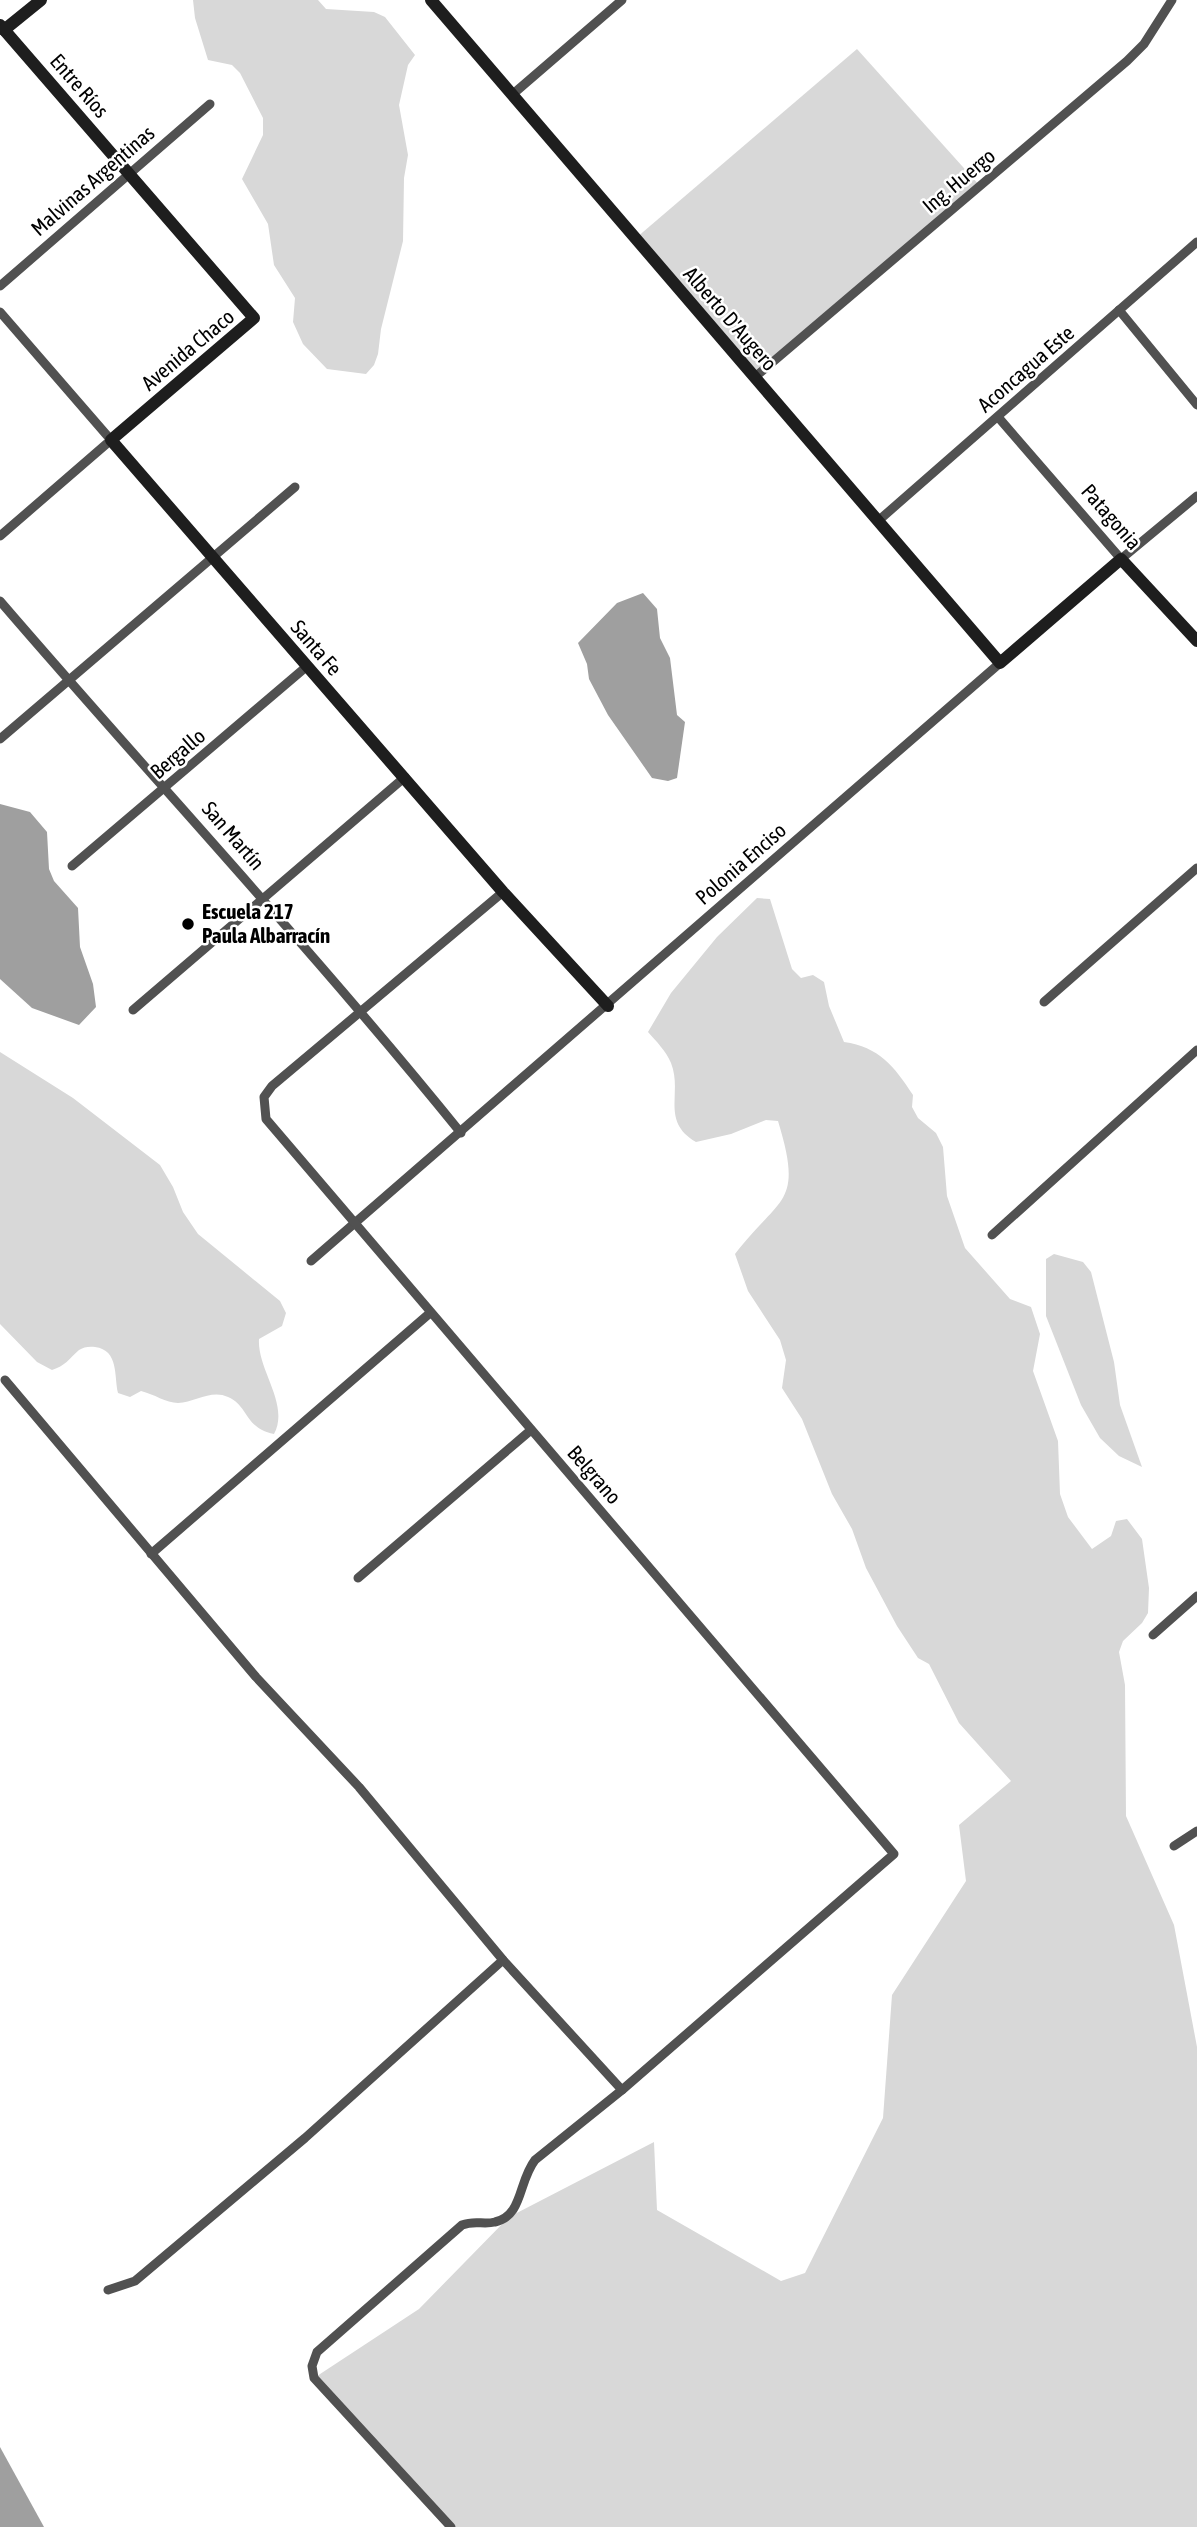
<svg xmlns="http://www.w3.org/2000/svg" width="1197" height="2527" font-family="'Asap Condensed',sans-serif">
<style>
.green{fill:#d8d8d8}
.water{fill:#9f9f9f}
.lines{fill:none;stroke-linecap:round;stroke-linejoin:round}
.street{stroke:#515151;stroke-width:9}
.secondary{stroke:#1e1e1e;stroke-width:12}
.poi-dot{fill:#000;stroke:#fff;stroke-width:2.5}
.labels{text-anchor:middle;stroke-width:5;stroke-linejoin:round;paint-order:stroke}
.street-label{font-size:21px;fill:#000;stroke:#fff}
.poi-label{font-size:21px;font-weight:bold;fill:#000;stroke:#fff;text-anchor:start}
</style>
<rect width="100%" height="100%" fill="#fff"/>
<g class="green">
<path d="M193,0h125l8,9 48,3 11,5 30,38 -7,10 -9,40 9,50 -4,23 -1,63 -22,88 -3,25 -4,11 -8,9 -39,-5 -24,-25 -10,-22 2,-24 -21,-33 -6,-41 -26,-45 21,-44v-17l-23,-45 -8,-8 -24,-5 -13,-42z"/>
<path d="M857,49l123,137 -225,191 -119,-139z"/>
<path d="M757,898l13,1 22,70 9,9 12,-3 11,7 5,24 15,36c35,5 50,24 69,53l-1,12 6,11 18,15 7,14 4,49 18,52 45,51 21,8 9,27 -7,37 25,70 2,53 8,23 24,32 19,-13 5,-15 11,-2 15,20 7,49 -1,25 -6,10 -19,18 -4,11 6,33 1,131 48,109 23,122v480h-742l-141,-149 105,-69 90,-92 145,-75 3,68 124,71 24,-8 78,-155 9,-123 74,-114 -7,-56 52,-44 -52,-58 -30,-59 -11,-6 -21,-32 -31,-58 -14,-39 -20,-35 -30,-75 -20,-31 4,-28 -6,-20 -32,-49 -13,-37c45,-59 69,-48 43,-133l-12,-1 -35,14 -35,8c-36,-21 -13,-49 -25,-79 -5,-12 -15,-22 -23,-31l23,-39 46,-56z"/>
<path d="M0,1052l73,46 87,67 13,22 10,25 15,22 82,67 6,12 -4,13 -23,13c-2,31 31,65 15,95 -30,-6 -25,-28 -46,-37 -16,-8 -33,5 -50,6 -12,0 -24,-9 -37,-12l-11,6 -12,-4c-4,-17 1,-43 -23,-46 -5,-1 -12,0 -16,3 -10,9 -14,16 -27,20l-15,-8 -37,-38z"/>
<path d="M1054,1254l29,8 8,10 23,90 6,43 22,62 -23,-11 -19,-18 -19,-33 -35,-89v-57z"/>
</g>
<g class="water">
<path d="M643,593l14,16 3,29 10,20 7,57 8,7 -8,56 -9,3 -16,-3 -44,-63 -19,-36 -2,-15 -9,-21 39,-40z"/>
<path d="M0,804l30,8 17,20 2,37 5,12 24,27 2,39 13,37 3,23 -17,18 -47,-17 -32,-29z"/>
<path d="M0,2447l44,80h-44z"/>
</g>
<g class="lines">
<g class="street">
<path d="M513,94l109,-94"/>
<path d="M0,286l210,-182"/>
<path d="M1119,310l78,95"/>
<path d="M0,312l111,128 -111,96"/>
<path d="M755,377l372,-316 17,-17 28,-44"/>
<path d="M998,417l123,142 76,-63"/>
<path d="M878,521l319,-279"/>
<path d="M0,601c153,178 313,349 461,532"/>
<path d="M0,739l295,-252"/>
<path d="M72,866l234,-199"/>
<path d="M1044,1002l153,-134"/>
<path d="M133,1010l272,-233"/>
<path d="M992,1235l205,-185"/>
<path d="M311,1261l689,-598"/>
<path d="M5,1380l251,297 103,110 144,173 119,130"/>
<path d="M151,1554l279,-241"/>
<path d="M358,1578l173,-148"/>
<path d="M1153,1635l44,-39"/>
<path d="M1174,1846l23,-15"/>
<path d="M108,2290l27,-9 170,-143 198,-178"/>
<path d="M451,2527l-137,-149 -2,-12 5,-14 145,-127c13,-5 21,0 33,-3 28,-6 23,-40 40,-62l87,-70 272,-236 -628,-735 -2,-22 8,-11 231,-194"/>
</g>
<g class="secondary">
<path d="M431,0l569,663 121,-104 76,82"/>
<path d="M0,25l254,293 -143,122 392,452 105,114"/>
<path d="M4,30l37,-30"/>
</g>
</g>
<circle class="poi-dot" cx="188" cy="924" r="7"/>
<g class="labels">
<g class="street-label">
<text transform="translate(79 86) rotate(49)" y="7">Entre Ríos</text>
<text transform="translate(93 181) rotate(-41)" y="7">Malvinas Argentinas</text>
<text transform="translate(959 181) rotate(-40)" y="7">Ing. Huergo</text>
<text transform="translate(730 319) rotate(49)" y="7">Alberto D'Augero</text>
<text transform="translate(188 350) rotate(-40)" y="7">Avenida Chaco</text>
<text transform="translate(1026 369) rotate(-41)" y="7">Aconcagua Este</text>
<text transform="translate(1111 517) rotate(49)" y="7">Patagonia</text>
<text transform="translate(316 648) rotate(49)" y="7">Santa Fe</text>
<text transform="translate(178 754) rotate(-41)" y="7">Bergallo</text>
<text transform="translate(233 836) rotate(49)" y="7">San Martín</text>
<text transform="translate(741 864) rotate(-41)" y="7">Polonia Enciso</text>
<text transform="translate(594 1475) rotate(49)" y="7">Belgrano</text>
</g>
<g class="poi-label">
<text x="202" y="919">Escuela 217<tspan x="202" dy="24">Paula Albarracín</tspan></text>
</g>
</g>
</svg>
